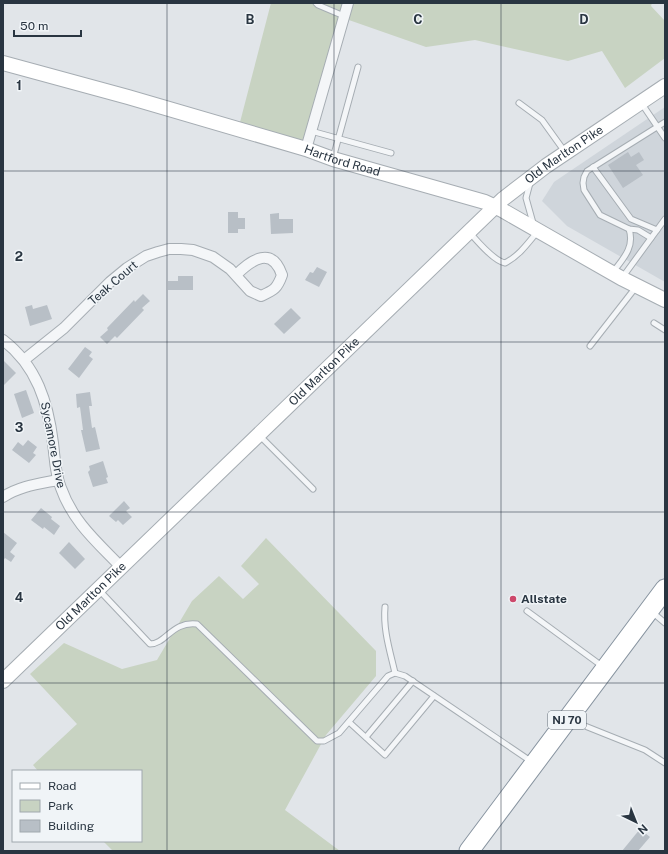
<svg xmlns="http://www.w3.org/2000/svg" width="668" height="854" font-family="'Public Sans',sans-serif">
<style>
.built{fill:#cfd5db}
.green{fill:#c8d3c2}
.building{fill:#b8bfc6}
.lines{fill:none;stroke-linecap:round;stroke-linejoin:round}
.lane-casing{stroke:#a6adb3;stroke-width:7}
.street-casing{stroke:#a6adb3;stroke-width:12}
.secondary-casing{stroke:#a6adb3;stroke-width:16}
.highway-casing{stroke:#8894a0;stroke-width:21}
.lane{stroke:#f4f6f8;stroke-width:5}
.street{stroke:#f4f6f8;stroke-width:10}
.secondary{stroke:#fff;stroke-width:14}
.highway{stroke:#fff;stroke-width:19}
.grid{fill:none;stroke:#293541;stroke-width:1;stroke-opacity:0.55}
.poi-dot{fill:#cd486b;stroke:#f0f4f7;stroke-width:1.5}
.labels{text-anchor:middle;stroke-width:3;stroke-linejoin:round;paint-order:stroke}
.shield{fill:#f0f4f7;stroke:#656e78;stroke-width:1}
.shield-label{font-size:11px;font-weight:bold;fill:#293541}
.street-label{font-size:12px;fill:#293541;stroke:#f0f4f7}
.poi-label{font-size:12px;font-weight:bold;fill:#293541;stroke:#f0f4f7;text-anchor:start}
.grid-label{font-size:13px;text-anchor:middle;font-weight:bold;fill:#293541;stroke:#f0f4f7;stroke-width:3;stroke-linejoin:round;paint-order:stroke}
</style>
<rect width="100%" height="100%" fill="#e1e5e9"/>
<path class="built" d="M665,107v175l-98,-56 -25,-25 12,-19z"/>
<g class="green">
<path d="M271,3h381l-1,3 14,15v37l-40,30 -23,-37 -34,10 -93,-21 -49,7 -80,-28 -44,127 -63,-20z"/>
<path d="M266,538l110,113v25l-50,59 -41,75 55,41h-227l-10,-10h38v-70h-103l-5,-6 44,-41 -47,-50 34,-31 58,26 35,-9 35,-59 27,-25 24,23 16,-15 -18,-18z"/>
</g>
<g class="building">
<path d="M628,152l3,5 8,-5 5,8 -8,5 7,10 -20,13 -15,-23z"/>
<path d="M228,212h10v6h7v11h-7v4h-10z"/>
<path d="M279,213v6h14v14l-22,1 -1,-20z"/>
<path d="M317,267l10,5 -8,15 -14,-7 5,-8 3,1z"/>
<path d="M178,276h15v14h-25v-9h10z"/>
<path d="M143,294l7,7 -8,7 2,2 -27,28 -2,-2 -8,8 -7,-7 8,-7 -1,-2 27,-28 1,2z"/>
<path d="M32,305l1,4 14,-4 5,14 -22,7 -5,-19z"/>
<path d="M291,308l10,10 -17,16 -10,-10z"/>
<path d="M85,347l7,5 -3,4 4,3 -14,19 -11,-9z"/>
<path d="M3,360l13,13 -13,13z"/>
<path d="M26,390l8,23 -12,5 -8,-24z"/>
<path d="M90,392l2,14h-3l3,22 3,-1 5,22 -14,3 -5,-22h2l-3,-23 -3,1 -1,-14z"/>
<path d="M28,440l9,7 -4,6 3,2 -7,8 -17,-13 6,-8 5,4z"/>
<path d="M103,461l5,16 -2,1 2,5 -15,4 -5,-15 2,-2 -1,-4z"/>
<path d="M124,501l6,7 -4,3 6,6 -9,8 -5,-5 -2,2 -7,-6z"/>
<path d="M41,508l11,9 -1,2 9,7 -6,9 -10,-8 -1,2 -12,-9z"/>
<path d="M3,532l14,11 -7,9 5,4 -4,6 -6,-4 -2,3z"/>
<path d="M69,542l16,17 -10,10 -16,-16z"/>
<path d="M640,829l10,8 -12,14h-16z"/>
</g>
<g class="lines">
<g class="lane-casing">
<g id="lane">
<path d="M316,3l2,2 26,11"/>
<path d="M519,103l23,17 23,32"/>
<path d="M642,104l23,34"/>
<path d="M311,131l80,22"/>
<path d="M333,158l25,-91"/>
<path d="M593,167l38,52 26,11"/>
<path d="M530,183l-4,15 7,25"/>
<path d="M470,233c8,9 24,28 35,30 14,-7 23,-20 33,-32"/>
<path d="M651,238l-13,-8 -9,-1 -29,-14 -16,-25 -1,-7 1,-6 3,-6 78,-49"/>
<path d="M613,272c10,-13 22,-25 16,-43"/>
<path d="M622,278l43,-59"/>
<path d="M654,323l11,7"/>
<path d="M590,346l46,-59"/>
<path d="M259,435l54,54"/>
<path d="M99,590l51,54c16,0 22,-23 47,-20l120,117h7l15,-8 49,-57 7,-3 10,3 127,86"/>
<path d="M385,607c-2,23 5,44 10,66"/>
<path d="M527,611l75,55"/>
<path d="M652,612l13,11"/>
<path d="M570,720l75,30 20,13"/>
<path d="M349,722l36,33 49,-59"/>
<path d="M366,737l47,-56"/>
</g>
</g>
<g class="street-casing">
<g id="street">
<path d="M306,149l42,-146"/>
<path d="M3,340c34,26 45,63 50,103 2,16 2,31 8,45 12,34 36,54 60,79"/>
<path d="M24,360l40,-32 46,-46 17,-14 19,-12 12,-4 11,-3h12l12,1 20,7 17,12 20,22 11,5c13,-6 16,-7 21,-21 -10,-29 -30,-16 -46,0"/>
<path d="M3,497c17,-11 35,-13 55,-17"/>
</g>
</g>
<g class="secondary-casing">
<g id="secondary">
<path id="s1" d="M3,63l125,34 178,52 27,10 152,43 17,8 119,68 44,22"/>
<path id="s2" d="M3,681l500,-482 43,-33 119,-80"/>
</g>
</g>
<g class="highway-casing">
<path id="highway" d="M469,851l196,-262"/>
</g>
<use href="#lane" class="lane"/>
<use href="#street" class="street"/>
<use href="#secondary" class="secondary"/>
<use href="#highway" class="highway"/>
</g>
<path class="grid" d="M167,3v848M334,3v848M501,3v848M3,171h662M3,342h662M3,512h662M3,683h662"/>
<circle class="poi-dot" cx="513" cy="599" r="4"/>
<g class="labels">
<rect class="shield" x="548" y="711" width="38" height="18" rx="3"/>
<g class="shield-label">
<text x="567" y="724">NJ 70</text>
</g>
<g class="street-label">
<text dy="4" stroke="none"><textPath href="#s2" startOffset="770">Old Marlton Pike</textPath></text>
<text dy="4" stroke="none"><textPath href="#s1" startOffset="353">Hartford Road</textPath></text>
<text transform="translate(113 283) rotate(-41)" y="4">Teak Court</text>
<text dy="4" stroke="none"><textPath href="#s2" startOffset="446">Old Marlton Pike</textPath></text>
<text transform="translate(53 445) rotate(79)" y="4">Sycamore Drive</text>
<text dy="4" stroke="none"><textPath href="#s2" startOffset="122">Old Marlton Pike</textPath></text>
</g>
<g class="poi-label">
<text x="521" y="603">Allstate</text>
</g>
</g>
<g class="grid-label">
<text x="250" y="24">B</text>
<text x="418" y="24">C</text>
<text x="584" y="24">D</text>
<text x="19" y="90">1</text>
<text x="19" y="261">2</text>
<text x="19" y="432">3</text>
<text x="19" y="602">4</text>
</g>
<rect width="668" height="854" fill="none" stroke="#293541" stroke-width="8"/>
<rect x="12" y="770" width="130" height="72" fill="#f0f4f7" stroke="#a0a8ae"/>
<rect x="20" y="783" width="20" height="6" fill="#ffffff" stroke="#a0a8ae"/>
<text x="48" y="790" font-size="12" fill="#293541">Road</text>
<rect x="20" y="800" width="20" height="12" fill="#c8d3c2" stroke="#a0a8ae"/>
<text x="48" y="810" font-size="12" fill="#293541">Park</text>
<rect x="20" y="820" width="20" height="12" fill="#b8bfc6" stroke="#a0a8ae"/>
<text x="48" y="830" font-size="12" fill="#293541">Building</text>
<g transform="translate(636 822) rotate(137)" stroke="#f0f4f7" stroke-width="3" paint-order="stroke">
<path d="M0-3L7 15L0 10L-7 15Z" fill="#293541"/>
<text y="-6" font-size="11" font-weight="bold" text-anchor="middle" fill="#293541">N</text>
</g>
<path d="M14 30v6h67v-6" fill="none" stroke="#293541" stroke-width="2"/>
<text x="20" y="30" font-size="12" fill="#293541" stroke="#f0f4f7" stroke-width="3" paint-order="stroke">50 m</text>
</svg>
